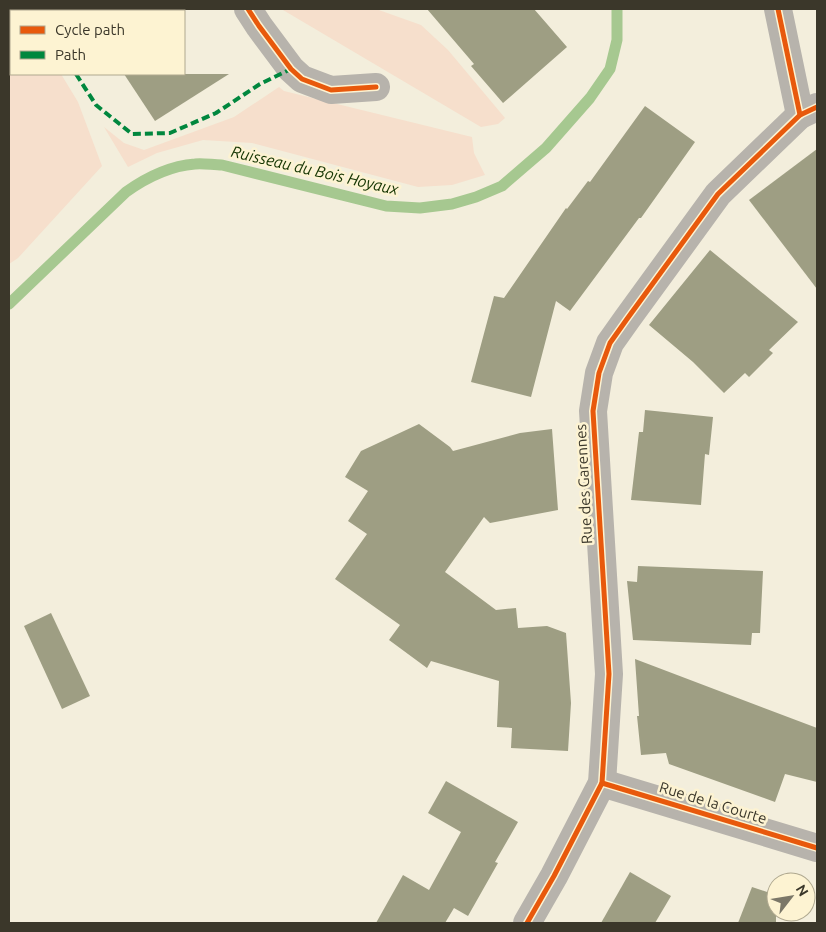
<svg xmlns="http://www.w3.org/2000/svg" width="826" height="932" font-family="Ubuntu,sans-serif">
<style>
.grass{fill:#f6dfcc}
.lines{fill:none;stroke-linecap:round;stroke-linejoin:round}
.stream{stroke:#a6c890;stroke-width:11}
.building{fill:#9e9e83}
.street{stroke:#b7b3ac;stroke-width:28}
.quiet{stroke:#00873e;stroke-width:4;stroke-dasharray:8 4;stroke-linecap:butt}
.cycleway-casing{stroke:#fdf3d2;stroke-width:8}
.cycleway{stroke:#e8590c;stroke-width:5}
.labels{text-anchor:middle;stroke-width:5;stroke-linejoin:round;paint-order:stroke}
.street-label{font-size:15px;fill:#3b372a;stroke:#fdf3d2}
.water-label{font-size:16px;font-style:italic;fill:#153502;stroke:#fdf3d2}
</style>
<rect width="100%" height="100%" fill="#f3eedc"/>
<g class="grass">
<path d="M9,9h12l1,2h-11v63h50l17,28 24,64 -84,92 -9,6z"/>
<path d="M294,9h82l45,16 27,25 57,68 -7,6 -17,3 -198,-117z"/>
<path d="M279,87l5,4 188,46 2,16 11,22 -33,10 -34,2 -166,-44 -49,-3 -46,13 -29,14 -24,-40 20,16 20,7 90,-33z"/>
</g>
<g class="lines">
<path class="stream" d="M9,304l117,-112c21,-15 43,-26 69,-28 8,-1 18,1 27,1l164,41 34,2 32,-4 24,-7 26,-11 44,-38 44,-50 20,-29 7,-29v-31"/>
</g>
<g class="building">
<path d="M427,9h107l33,38 -64,56 -32,-37 3,-2z"/>
<path d="M124,74h105l-74,47z"/>
<path d="M645,106l50,36 -54,76h-2l-69,93 -14,-10 -25,96 -60,-15 23,-86 10,2 62,-90 1,1 21,-28 2,1z"/>
<path d="M817,149v140l-68,-89z"/>
<path d="M710,250l88,72 -29,28 4,3 -24,24 -4,-4 -21,20 -31,-31 -44,-37z"/>
<path d="M645,410l68,7 -4,38 -4,-1 -4,51 -70,-5 8,-68h4z"/>
<path d="M419,424l31,23 3,4 67,-18 32,-4 6,81 -68,13 -6,-6 -39,55 51,38 20,-2 2,20 29,-2 19,7 5,70 -3,48 -57,-3 1,-20 -15,-1 2,-46 -68,-20 -4,7 -38,-28 11,-15 -65,-46 32,-45 -19,-13 20,-30 -23,-14 16,-26z"/>
<path d="M638,566l125,5 -3,62h-8l-1,12 -118,-5 -6,-59 10,1z"/>
<path d="M51,613l39,83 -28,13 -38,-83z"/>
<path d="M635,659l182,69v54l-32,-8 -10,28 -106,-38 -3,-11 -25,2 -4,-39h2z"/>
<path d="M446,781l72,41 -23,40 3,1 -30,53 -14,-8 -9,15h-69l27,-48 26,15 32,-58 -33,-19z"/>
<path d="M630,872l41,24 -16,27h-54z"/>
<path d="M752,887l24,8v28h-38z"/>
</g>
<g class="lines">
<g class="street">
<path d="M248,9l11,17 32,43 11,10 29,11 45,-3"/>
<path d="M778,9l22,106"/>
<path d="M602,783l215,65"/>
<path d="M527,923l27,-47 48,-93 7,-109 -16,-263 6,-38 11,-30 17,-24 91,-125 82,-79 17,-8"/>
</g>
<g class="quiet">
<path d="M40,9l1,2"/>
<path d="M76,74l20,31 36,29 38,-1 46,-20 44,-29 31,-15"/>
</g>
<g class="cycleway-casing">
<g id="cycleway">
<path d="M248,9l11,17 32,43 11,10 29,11 45,-3"/>
<path d="M778,9l22,106"/>
<path d="M602,783l215,65"/>
<path d="M527,923l27,-47 48,-93 7,-109 -16,-263 6,-38 11,-30 17,-24 91,-125 82,-79 17,-8"/>
</g>
</g>
<use href="#cycleway" class="cycleway"/>
</g>
<g class="labels">
<g class="street-label">
<text transform="translate(584 484) rotate(-93)" y="5">Rue des Garennes</text>
<text transform="translate(713 803) rotate(17)" y="5">Rue de la Courte</text>
</g>
<g class="water-label">
<text transform="translate(315 170) rotate(13)" y="6">Ruisseau du Bois Hoyaux</text>
</g>
</g>
<rect width="826" height="932" fill="none" stroke="#3b372a" stroke-width="20"/>
<rect x="10" y="10" width="175" height="65" fill="#fdf3d2" stroke="#afa88f"/>
<rect x="20" y="26" width="25" height="8" fill="#e8590c" stroke="#afa88f"/>
<text x="55" y="35" font-size="15" fill="#3b372a">Cycle path</text>
<rect x="20" y="51" width="25" height="8" fill="#00873e" stroke="#afa88f"/>
<text x="55" y="60" font-size="15" fill="#3b372a">Path</text>
<g transform="translate(791 897) rotate(59)"><circle r="24" fill="#fdf3d2" stroke="#afa88f"/>
<path d="M0-4L9 19L0 12L-9 19Z" fill="#7b7768"/>
<text y="-8" font-size="14" font-weight="bold" text-anchor="middle" fill="#3b372a">N</text>
</g>
</svg>
